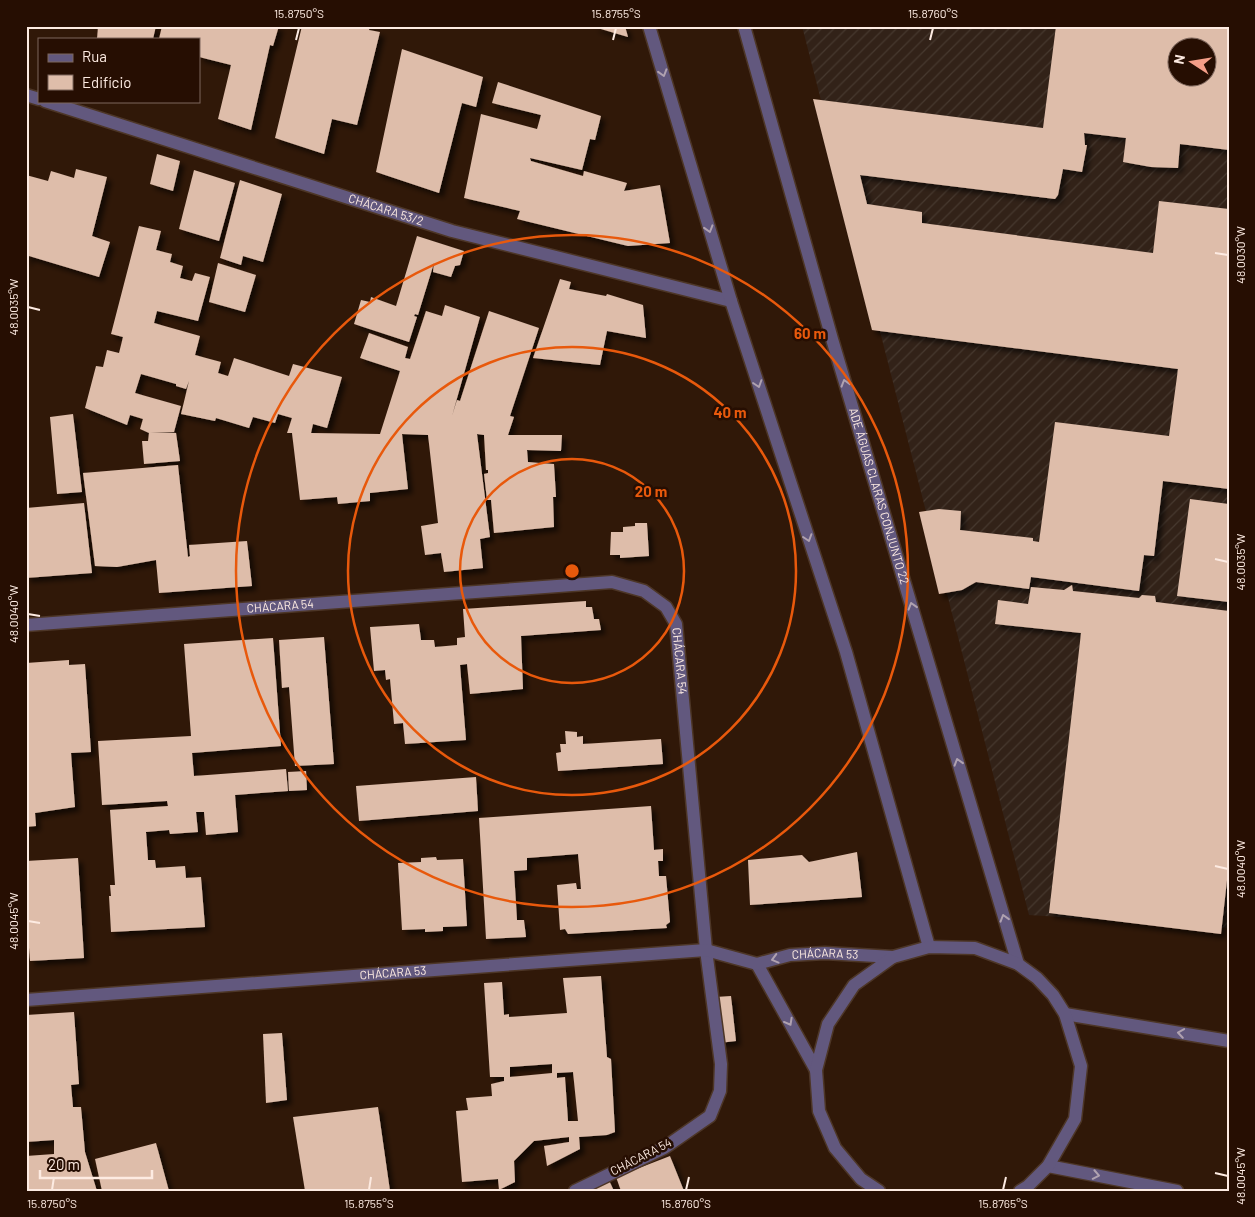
<svg xmlns="http://www.w3.org/2000/svg" width="1255" height="1217" font-family="Barlow,sans-serif">
<style>
.industrial{fill:url(#industrial-furrows);fill-rule:evenodd}
.building{fill:#debdaa;fill-rule:evenodd;filter:url(#shadow)}
.lines{fill:none;stroke-linecap:round;stroke-linejoin:round}
.minor-casing{stroke:#4d3627;stroke-width:15}
.tertiary-casing{stroke:#4d3627;stroke-width:15}
.minor{stroke:#62587e;stroke-width:12}
.tertiary{stroke:#62587e;stroke-width:12}
.oneway{stroke:#b0a2b0}
.ticks{fill:none;stroke:#fdebe2;stroke-width:2}
.ring{fill:none;stroke:#e8590c;stroke-width:2.5}
.labels{text-anchor:middle;stroke-width:5;stroke-linejoin:round;paint-order:stroke}
.street-label{font-size:12px;fill:#fdebe2;stroke:#260e02}
.centre{fill:#e8590c;stroke:#260e02;stroke-width:2.5}
.ring-label{font-size:15px;text-anchor:middle;font-weight:bold;fill:#e8590c;stroke:#260e02;stroke-width:5;stroke-linejoin:round;paint-order:stroke}
.neatline{fill:none;stroke:#fdebe2;stroke-width:2}
.ticks-label{font-size:12px;text-anchor:middle;fill:#fdebe2}
</style>
<defs>
<pattern id="industrial-furrows" width="10" height="10" patternUnits="userSpaceOnUse" patternTransform="scale(1.25)"><rect width="10" height="10" fill="#322218"/><path d="M-1 1l2-2M0 10L10 0M9 11l2-2" fill="none" stroke="#46382e"/></pattern>
<filter id="shadow"><feDropShadow dx="4.5" dy="4.5" stdDeviation="2.5" flood-color="#0009"/></filter>
</defs>
<rect width="100%" height="100%" fill="#301808"/>
<path class="industrial" d="M802,26h427v902l-200,-13zM1178,48h30v30h-30z"/>
<g class="building">
<path d="M98,26h58l-3,13h-56z"/>
<path d="M162,26h72l6,3 1,-3h38l-6,20 -3,-1 -19,85 -33,-11 13,-54 -32,-8v-18h-40z"/>
<path d="M302,26h68l-1,4 11,2 -23,93 -25,-6 -8,35 -49,-16z"/>
<path d="M594,26h31l3,11 -34,-10z"/>
<path d="M1056,26h173v124l-49,-6 -2,24 -27,-1 -28,-5 3,-24 -42,-5 1,12h2l-5,27 -19,-3 -5,26 -3,4 -195,-24 7,29 55,8v11l231,30 6,-52 70,8v280l-66,-8 -9,75 -10,-1 -5,36 -108,-14 -2,12 -53,-7 -14,8 -23,4 -20,-82 20,-3 22,2 -1,19 73,8v3l6,1 16,-120 114,14 9,-67 -306,-39 -59,-231 230,29zM1178,48h30v30h-30z"/>
<path d="M402,49l81,28 -7,30 -14,-4 -23,90 -63,-21z"/>
<path d="M498,82l103,34 -6,24 -5,-1 -8,31 -52,-12 1,3 52,15 1,-5 43,12 -3,8 36,-6 10,58 -42,3 -111,-27 3,-8 -56,-13 17,-84 56,15 4,-14 -49,-12z"/>
<path d="M157,154l23,7 -7,30 -23,-7z"/>
<path d="M76,169l31,8 -15,59 18,6 -11,35 -70,-21 -3,8v-89l22,6 3,-10 23,7z"/>
<path d="M194,170l41,13 -16,58 -40,-12z"/>
<path d="M240,180l42,14 -19,68 -20,-6 -2,9 -21,-7z"/>
<path d="M139,226l22,5 -5,19 16,4 -2,8 13,4 -3,12 12,3 3,-8 15,4 -12,44 -41,-10 -3,12 46,13 -5,19 26,7 -3,11 10,3 6,-18 55,18 4,-12 49,13 -15,51 -14,-4 -2,9 69,1 20,-63 -40,-13 9,-25 39,14 -3,11 5,1 16,-48 16,5 3,-11 35,12 -28,99 5,-16 3,1 29,-90 50,17 -29,88 4,1 -6,18h54l-1,16 -34,-1 1,12 26,2 2,33h-3l1,30 -60,6 -3,-33h-4l-3,-26 4,-1v-3h-2l-2,-35 -7,-1 13,103 -10,2 3,29 -39,4 -3,-19 -16,2 -4,-29 17,-3 -10,-88 -26,-1 6,55 -38,4v8l-32,3 -1,-7 -37,3 -8,-67h-5l5,-15 -14,-4 -3,9 -22,-6 -4,11 -33,-10 -1,3 -34,-7 8,-33 -3,8 -10,-3v-2l-35,-10 -6,19 46,13 -7,26h-24l26,1 4,28 -36,3 -2,-23h6l1,-8 -9,-4 3,-10 -13,-4 -3,10 -42,-17 11,-42 7,1 4,-17 12,3 4,-16 -12,-3z"/>
<path d="M417,236l47,15 -4,14 -5,1 -4,11 -18,-5 1,-9 -16,52 -3,-1 -1,2 3,1 -8,25 -55,-18 7,-24 9,2 1,-5 25,9z"/>
<path d="M218,263l38,12 -11,37 -36,-10z"/>
<path d="M560,279l11,3 -2,7 37,7 1,-2 36,11 3,33 -39,-7 -7,34 -67,-7z"/>
<path d="M73,414l9,78 -25,2 -7,-77z"/>
<path d="M178,465l10,92 2,-1 -1,-11 58,-4 5,45 -93,7 -3,-33 -39,7 -22,-1 -12,-93z"/>
<path d="M1190,499l39,5v98l-52,-6z"/>
<path d="M84,503l8,70 -66,5v-70z"/>
<path d="M635,523h12l2,33 -29,2v-3h-10l1,-23h12v-5l12,-1z"/>
<path d="M1072,585l1,6 66,7 3,-3 13,1 1,6 73,9v251l-8,72 -172,-21 32,-280 -86,-9 3,-24 30,4 3,-17 33,3z"/>
<path d="M586,601v6h6l2,12h5l2,11 -80,6 2,53 -53,5 -3,-30 -7,1 6,75 -61,4 -2,-21 -9,1 -4,-45 -4,1 -1,-10 -11,1 -4,-44 49,-3 2,16h13l1,7 22,-2v-7l8,-1 -2,-28z"/>
<path d="M324,637l10,127 -39,2 -6,-79 -7,1 -3,-48z"/>
<path d="M273,638l8,108 -89,7 2,23 92,-7 2,22 -53,4 3,37 -32,3 -2,-23h-8l2,20 -28,2 -1,-4 -23,2 2,28h7l1,8 29,-2 1,12 15,-1 4,50 -94,5 -2,-36h2l-1,-11h5l-5,-75 58,-4 -1,-5 -65,4 -4,-64 93,-5 -7,-92z"/>
<path d="M69,660v5l16,-1 6,88 -20,1 4,54 -40,6 1,13 -10,1v-164z"/>
<path d="M565,731l12,1v5l6,-1v8l78,-5 2,25 -105,7 -2,-18 5,-1 -1,-8h6z"/>
<path d="M306,771l1,19 -18,1 -1,-19z"/>
<path d="M476,777l2,34 -119,10 -3,-35z"/>
<path d="M651,806l3,44 9,-1v12h-5l1,15h7l4,46 -4,3 1,3 -99,6 -3,-5 -5,1 -3,-45 19,-2 1,6h4l-3,-35 -51,4v12l-13,1 3,49h7l2,17 -40,2 -7,-121z"/>
<path d="M857,852l5,45 -112,8 -2,-45 54,-5 7,7z"/>
<path d="M436,857l1,3 26,-1 4,67 -24,1v4l-18,1v-3l-23,1 -4,-67 23,-1v-4z"/>
<path d="M78,858l6,100 -54,3 -4,-53v-47z"/>
<path d="M601,976l6,81 4,2 4,73 -8,3 -28,2 1,12 -33,17 -3,-20 25,-4v-5l-35,4 -20,20 1,21 -16,8 -1,-11 -36,3 -6,-71 12,-1 -2,-12 26,-2 -1,-12 13,-3v-4h-14l-6,-94 18,-1 2,33 5,-1v3l58,-4 -4,-35zM552,1064v9l-42,4v-10zM573,1072l5,49h-10l-3,-44 -8,1v-5z"/>
<path d="M731,996l5,45 -17,2 -4,-46z"/>
<path d="M74,1012l5,72 -8,1 2,22h8l4,45 12,39h-71v-35l28,-2v-14l-28,2v-127z"/>
<path d="M282,1033l5,67 -21,3 -3,-69z"/>
<path d="M378,1107l12,84h-85l-12,-74z"/>
<path d="M156,1143l13,48h-67l-7,-32z"/>
<path d="M670,1156l14,35h-63l-5,-14z"/>
<path d="M608,1178l6,13h-31z"/>
</g>
<g class="lines">
<g class="minor-casing">
<g id="minor">
<path d="M26,95l13,4"/>
<path id="s1" d="M45,101l407,130 279,70"/>
<path id="s2" d="M26,625l586,-43 32,9 22,16 10,17 30,326 15,114 -1,27 -10,25 -46,32 -89,43"/>
<path d="M757,964l59,106"/>
<path id="s3" d="M26,1000l680,-50 51,14 33,-9 35,-2 68,4"/>
</g>
</g>
<g class="tertiary-casing">
<g id="tertiary">
<path d="M649,26l82,275 115,351 83,295"/>
<path id="s4" d="M744,26l88,313 186,625"/>
<path d="M1065,1014l164,27"/>
<path d="M1048,1166l129,25"/>
<path d="M879,1191l-18,-12 -26,-31 -16,-37 -3,-41 12,-46 26,-39 39,-28 36,-10 46,1 43,16 19,14 16,17 12,19 16,52 -6,53 -27,47 -20,20 -8,5"/>
</g>
</g>
<use href="#minor" class="minor"/>
<use href="#tertiary" class="tertiary"/>
</g>
<defs><path id="oneway-chevron" d="M-2-3.5L2.5 0L-2 3.5" fill="none" stroke-width="1.6" stroke-linecap="round" stroke-linejoin="round" transform="scale(1.25)"/></defs>
<g class="oneway">
<use href="#oneway-chevron" transform="translate(663 73) rotate(73)"/>
<use href="#oneway-chevron" transform="translate(709 229) rotate(73)"/>
<use href="#oneway-chevron" transform="translate(845 383) rotate(-107)"/>
<use href="#oneway-chevron" transform="translate(758 384) rotate(72)"/>
<use href="#oneway-chevron" transform="translate(808 538) rotate(72)"/>
<use href="#oneway-chevron" transform="translate(912 606) rotate(-107)"/>
<use href="#oneway-chevron" transform="translate(958 762) rotate(-107)"/>
<use href="#oneway-chevron" transform="translate(1004 918) rotate(-107)"/>
<use href="#oneway-chevron" transform="translate(775 959) rotate(165)"/>
<use href="#oneway-chevron" transform="translate(789 1022) rotate(61)"/>
<use href="#oneway-chevron" transform="translate(1181 1033) rotate(-171)"/>
<use href="#oneway-chevron" transform="translate(1096 1175) rotate(11)"/>
</g>
<path class="ticks" d="M296,40l3,-12M613,40l3,-12M930,40l3,-12M1215,253l13,2M28,307l12,3M1215,559l13,3M28,614l12,2M1215,866l13,3M28,921l12,2M1215,1173l13,3M52,1190l2,-13M369,1190l2,-13M686,1190l3,-13M1003,1190l3,-13"/>
<g class="ring">
<circle cx="572" cy="571" r="112"/>
<circle cx="572" cy="571" r="224"/>
<circle cx="572" cy="571" r="336"/>
</g>
<g class="labels">
<g class="street-label">
<text dy="4" stroke="none"><textPath href="#s1" startOffset="358">CHÁCARA 53/2</textPath></text>
<text dy="4" stroke="none"><textPath href="#s4" startOffset="489">ADE ÁGUAS CLARAS CONJUNTO 22</textPath></text>
<text dy="4" stroke="none"><textPath href="#s2" startOffset="255">CHÁCARA 54</textPath></text>
<text dy="4" stroke="none"><textPath href="#s2" startOffset="705">CHÁCARA 54</textPath></text>
<text dy="4" stroke="none"><textPath href="#s3" startOffset="804">CHÁCARA 53</textPath></text>
<text dy="4" stroke="none"><textPath href="#s3" startOffset="368">CHÁCARA 53</textPath></text>
<text transform="translate(641 1157) rotate(-27)" y="4">CHÁCARA 54</text>
</g>
</g>
<circle cx="572" cy="571" r="8" class="centre"/>
<g class="ring-label">
<text x="810" y="339">60 m</text>
<text x="730" y="418">40 m</text>
<text x="651" y="497">20 m</text>
</g>
<rect width="1255" height="1217" fill="none" stroke="#260e02" stroke-width="55"/>
<rect x="38" y="38" width="162" height="65" fill="#260e02" stroke="#7c665c"/>
<rect x="48" y="54" width="25" height="8" fill="#62587e" stroke="#7c665c"/>
<text x="82" y="62" font-size="15" fill="#fdebe2">Rua</text>
<rect x="48" y="75" width="25" height="15" fill="#debdaa" stroke="#7c665c"/>
<text x="82" y="88" font-size="15" fill="#fdebe2">Edifício</text>
<g transform="translate(1192 62) rotate(282)"><circle r="24" fill="#260e02" stroke="#7c665c"/>
<path d="M0-4L9 19L0 12L-9 19Z" fill="#f49e88"/>
<text y="-8" font-size="14" font-weight="bold" text-anchor="middle" fill="#fdebe2">N</text>
</g>
<path d="M40 1170v8h112v-8" fill="none" stroke="#fdebe2" stroke-width="2.5"/>
<text x="48" y="1170" font-size="15" fill="#fdebe2" stroke="#260e02" stroke-width="4" paint-order="stroke">20 m</text>
<rect x="28" y="28" width="1200" height="1162" class="neatline"/>
<g class="ticks-label">
<text x="299" y="18">15.8750°S</text>
<text x="616" y="18">15.8755°S</text>
<text x="933" y="18">15.8760°S</text>
<text transform="translate(1241 255) rotate(-90)" y="4">48.0030°W</text>
<text transform="translate(14 307) rotate(-90)" y="4">48.0035°W</text>
<text transform="translate(1241 562) rotate(-90)" y="4">48.0035°W</text>
<text transform="translate(14 614) rotate(-90)" y="4">48.0040°W</text>
<text transform="translate(1241 869) rotate(-90)" y="4">48.0040°W</text>
<text transform="translate(14 921) rotate(-90)" y="4">48.0045°W</text>
<text transform="translate(1241 1176) rotate(-90)" y="4">48.0045°W</text>
<text x="52" y="1208">15.8750°S</text>
<text x="369" y="1208">15.8755°S</text>
<text x="686" y="1208">15.8760°S</text>
<text x="1003" y="1208">15.8765°S</text>
</g>
</svg>
